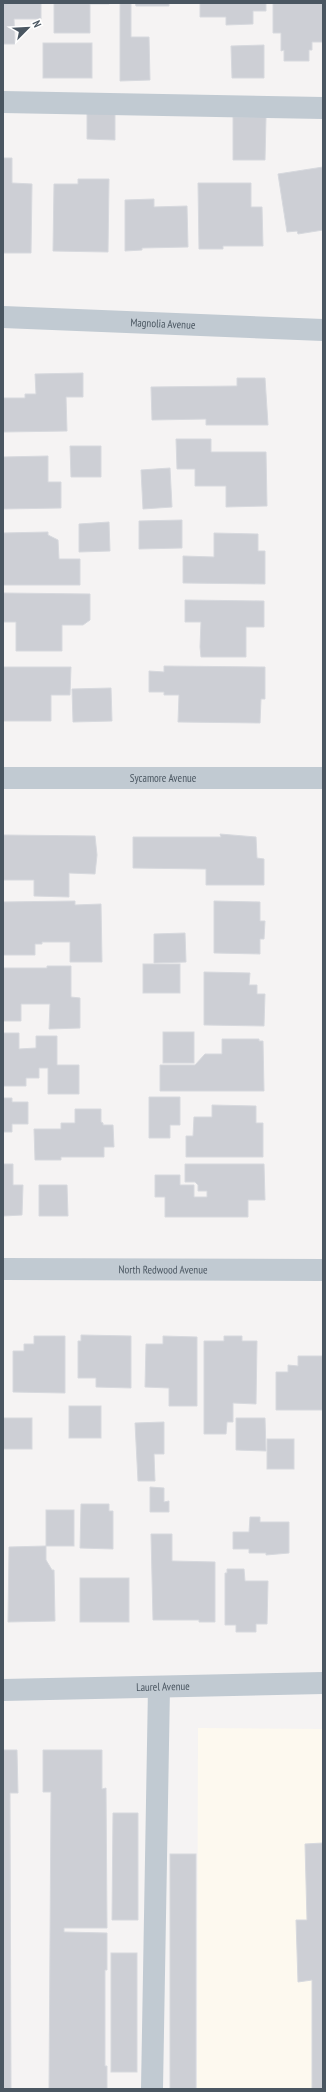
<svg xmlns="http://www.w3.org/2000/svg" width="326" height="2092" font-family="'PT Sans Narrow',sans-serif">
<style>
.commercial{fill:#fdf9ef}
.building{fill:#cdcfd5;stroke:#d7d9de}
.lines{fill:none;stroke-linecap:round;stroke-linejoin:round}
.minor{stroke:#c1cad2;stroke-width:22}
.labels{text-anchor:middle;stroke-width:4;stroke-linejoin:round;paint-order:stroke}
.street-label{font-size:11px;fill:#4a5661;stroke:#fff}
</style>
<rect width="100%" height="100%" fill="#f5f3f3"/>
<path class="commercial" d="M198,1728l125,1v360h-126z"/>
<g class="building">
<path d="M3,3h38v16h-27l1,25h-12z"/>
<path d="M54,3h55v1h-19v29h-36z"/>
<path d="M120,3h52h-3v3h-33l-1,-3h-4v34h18l1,43 -30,1z"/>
<path d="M200,3h66v8h-13v13l-27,1v-8h-26z"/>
<path d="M273,3h50v39h-11v8h-3v11h-25v-11l-3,1v-18h-8z"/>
<rect x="43" y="43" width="49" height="35"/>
<path d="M264,45v33h-32l-1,-32z"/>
<path d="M87,111h28v29l-28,-1z"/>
<path d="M233,117h33l-1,43h-32z"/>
<path d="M3,158h9v25l20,1 -1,69h-28z"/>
<path d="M323,167v63l-25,4 -1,-3 -10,1 -9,-58z"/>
<path d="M78,179h31l-1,73 -55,-1 1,-67h24z"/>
<path d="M198,183h53v24h11l1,39h-40v3h-24z"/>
<path d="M154,199v8l33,-1 1,41 -46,1v2l-17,1v-51z"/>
<path d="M83,373v24h-17l1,34 -64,1v-34h22v-4h11l-1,-20z"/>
<path d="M237,378h28l3,47h-62v-6l-54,1 -1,-33 86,-1z"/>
<path d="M176,439h35v13h55l1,54 -41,1v-21h-31v-17h-18z"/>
<path d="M70,446h31v31h-30z"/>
<path d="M48,456v26h13v26l-58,1v-52z"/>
<path d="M170,468l2,39 -29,2 -2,-39z"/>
<path d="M182,520v28l-43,1v-28z"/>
<path d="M109,522l1,29 -31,1v-28z"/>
<path d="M48,532v3l10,5 1,19h21v26h-77v-52z"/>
<path d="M214,533l44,1v17h7v33l-82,-1v-27l31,1z"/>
<path d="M3,593l87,1v26l-7,5h-21v26h-46v-29h-13z"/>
<path d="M185,600l79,1v26h-18v30h-45l-1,-10 1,-25h-16z"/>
<path d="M164,666l101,1v32h-4l-1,24 -82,-1 1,-27h-15v-3h-15v-21l15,1z"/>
<path d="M3,667h68l-1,28h-19v26h-48z"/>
<path d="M111,688l1,33 -39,1 -1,-33z"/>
<path d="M220,834l36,3 1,21 7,1v26h-58v-16l-73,-1v-31h88z"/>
<path d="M3,835l92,1 2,19 -2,19 -26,-1v24l-35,-1v-16h-31z"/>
<path d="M75,901v4l26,-1 1,58h-32v-20h-28v2h-7v11h-32v-53z"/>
<path d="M214,901l46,1v19h5l-1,18h-4v15l-46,-1z"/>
<path d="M185,933l1,29 -32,1v-29z"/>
<rect x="143" y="964" width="37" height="29"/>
<path d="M47,966h24v31l9,1v30l-31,1 1,-25h-29v17h-18v-53h44z"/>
<path d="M204,972l46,1 -1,12h8v9h8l-1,32 -60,-1z"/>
<rect x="163" y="1032" width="31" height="31"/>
<path d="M3,1033h16v16l17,-1v-12h21v29h22v29h-31v-26h-9v10h-13v8h-23z"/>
<path d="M222,1039h37v2h4l1,50h-104v-26h35l10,-11h17z"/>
<path d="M149,1097h31v28h-10v13h-21z"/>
<path d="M3,1098h9v4h16v22h-16v8h-9v19z"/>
<path d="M212,1105l44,1v17h7v34h-77v-21h7l1,-19h18z"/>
<path d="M75,1109h26v13l2,1v2h10l1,22h-10v10h-43v3h-26l-1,-31h27v-6h14z"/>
<path d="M3,1164h10v21h10l-1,30 -19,1z"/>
<path d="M185,1164h79l1,36h-17v17h-83v-20h-10v-22h25v10h14v12h13v-6h-9v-6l-3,-3h-10z"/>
<path d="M39,1185h28l1,31h-29z"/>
<path d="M81,1335l50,1v52l-35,-1v-9h-18v-37h3z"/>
<path d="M34,1336h31v57l-52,-1v-41h11v-7h10z"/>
<path d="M163,1336l34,1v69h-28v-18l-24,-1 1,-43h17z"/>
<path d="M224,1336h18v5h15l-1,63 -23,-1v19h-6l-1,12h-22v-93h20z"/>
<path d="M298,1356h25v54h-47v-38h12v-7l10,1z"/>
<rect x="69" y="1406" width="32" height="32"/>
<rect x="3" y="1418" width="29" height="31"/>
<path d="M236,1418h29l1,33 -30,-1z"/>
<path d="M164,1422v32h-10l1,27h-17l-3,-58z"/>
<rect x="267" y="1439" width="27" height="30"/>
<path d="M150,1487l14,1v14l5,-1v11h-19z"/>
<path d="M81,1504h28v7h4v38l-33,-1z"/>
<rect x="46" y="1510" width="28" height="36"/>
<path d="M250,1517h10v5h29v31l-23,2v-2h-17v-4h-16v-17h16z"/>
<path d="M151,1534h21v27l43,1v60h-16v-2h-46z"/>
<path d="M46,1546v14l6,10h2l1,51 -47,1 1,-75z"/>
<path d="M227,1569h17l1,12h23l-1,43h-11v8h-20v-7h-11v-52h2z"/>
<rect x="80" y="1578" width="49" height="44"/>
<path d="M3,1750h14l1,43h-8l1,296h-8z"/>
<path d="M43,1750h59v39l4,-1 1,140h-43v4l43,1v37h-2v96h2v23h-58l2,-297h-8z"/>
<path d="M113,1813h25v107h-26z"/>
<path d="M323,1843v246h-11v-109l-14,2 -2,-62h11l-2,-76z"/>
<rect x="170" y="1854" width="26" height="235"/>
<rect x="111" y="1953" width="26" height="119"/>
</g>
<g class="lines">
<g class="minor">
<path d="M3,102l320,6"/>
<path id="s1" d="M3,317l320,13"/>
<path id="s2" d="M3,778h320"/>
<path id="s3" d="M3,1269l320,1"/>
<path id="s4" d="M3,1690l320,-7"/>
<path d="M152,2089l7,-402"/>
</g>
</g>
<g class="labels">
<g class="street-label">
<text dy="4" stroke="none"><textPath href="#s1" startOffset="160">Magnolia Avenue</textPath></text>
<text dy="4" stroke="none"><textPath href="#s2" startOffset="160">Sycamore Avenue</textPath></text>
<text dy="4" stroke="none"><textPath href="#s3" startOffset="160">North Redwood Avenue</textPath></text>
<text dy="4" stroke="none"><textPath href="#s4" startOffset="160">Laurel Avenue</textPath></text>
</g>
</g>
<rect width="326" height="2092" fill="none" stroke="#4a5661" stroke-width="8"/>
<g transform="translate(28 28) rotate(66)" stroke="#ffffff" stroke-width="3" paint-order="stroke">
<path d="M0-3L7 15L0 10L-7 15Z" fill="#4a5661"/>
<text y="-6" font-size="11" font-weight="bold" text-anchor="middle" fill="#4a5661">N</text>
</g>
</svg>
